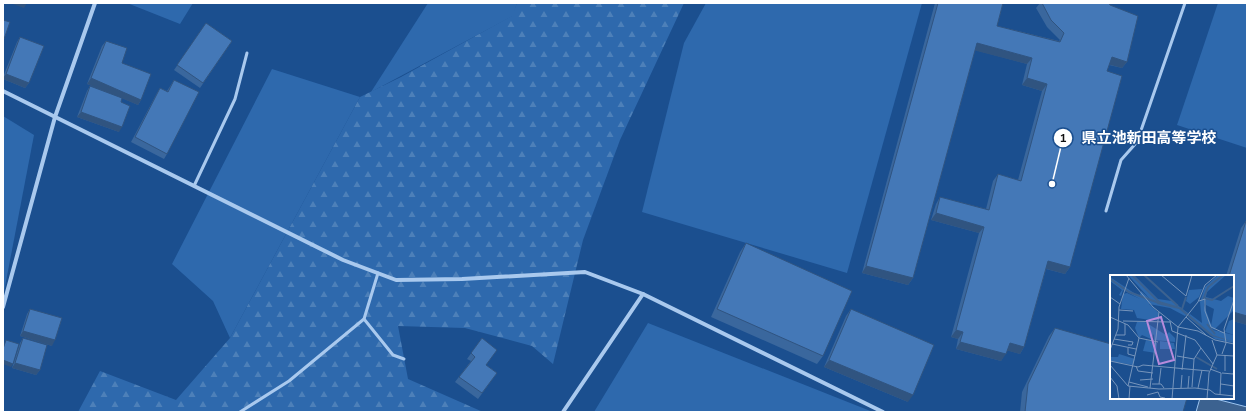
<svg xmlns="http://www.w3.org/2000/svg" width="1250" height="415" font-family="'Nunito Sans','Noto Sans JP',sans-serif">
<style>
.grass{fill:#2e69ad}
.forest{fill:url(#forest-firs)}
.water{fill:#3c6290;stroke:#9cc4f0}
.lines{fill:none;stroke-linecap:round;stroke-linejoin:round}
.lane{stroke:#a9c9ee;stroke-width:3}
.street{stroke:#a9c9ee;stroke-width:4}
.wall{fill:#3a679d}
.shaded-wall{fill:#305480}
.building{fill:#4478b7;stroke:#305480}
.inset-river{fill:none;stroke:#3c6290;stroke-width:2}
.inset-road{fill:none;stroke:#7695bc;stroke-width:1}
.view{fill:#b68bdc;fill-opacity:0.15;stroke:#b68bdc;stroke-width:2}
.inset-edge{fill:none;stroke:#fff;stroke-width:2}
.leader{fill:none;stroke:#fff;stroke-width:1.5}
.callout-dot{fill:#fff;stroke:#1b4f8f;stroke-width:1.5}
.mark-label{font-size:12px;text-anchor:middle;font-weight:bold;fill:#111}
.callout-label{font-size:15px;text-anchor:middle;font-weight:bold;fill:#fff;stroke:#1b4f8f;stroke-width:3;stroke-linejoin:round;paint-order:stroke}
</style>
<defs>
<pattern id="forest-firs" width="22" height="20" patternUnits="userSpaceOnUse"><rect width="22" height="20" fill="#2e69ad"/><path d="M5 1l3.5 6h-7zM16 11l3.5 6h-7z" fill="#4d80b9"/></pattern>
</defs>
<rect width="100%" height="100%" fill="#1b4f8f"/>
<g class="grass">
<path d="M127,3h66l-13,21z"/>
<path d="M428,3h89l-4,13 -142,76z"/>
<path d="M706,3h216l-75,270 -205,-61 42,-169z"/>
<path d="M1218,3h29v145l-70,-23z"/>
<path d="M272,69l88,28 -130,241 -17,-37 -41,-37z"/>
<path d="M3,116l31,19 -31,162z"/>
<path d="M648,323l225,89h-279z"/>
</g>
<path class="forest" d="M517,3h167l-64,137 -37,100 -30,124 -21,-18 -67,-18 -67,-2 10,53 75,33h-405l22,-41 76,29 54,-62 130,-241 41,-20 111,-61z"/>
<path class="water" d="M1200,398h12l35,9v5h-51z"/>
<g class="lines">
<g class="lane">
<path d="M194,186l41,-87 12,-46"/>
<path d="M1106,211l15,-51 16,-18 48,-139"/>
<path d="M364,319l29,36 11,4"/>
<path d="M240,412l49,-31 75,-62 14,-46"/>
</g>
<g class="street">
<path d="M3,91l340,169 53,20 66,-1 123,-7 58,22 240,118"/>
<path d="M3,307l52,-190 40,-114"/>
<path d="M563,412l80,-118"/>
</g>
</g>
<g class="wall">
<path d="M935,3h68l-6,23 62,15 1,-1 -13,-13 -11,-19 4,-5h68l19,59 -5,6 -13,-3 -2,6 -37,196 -5,7 -19,-5 -22,78 -4,7 -13,-4 -6,11 -45,-12 2,-10 -7,-2 28,-104 -48,-13 5,-16 4,-7 46,12 7,-28 5,-7 20,6 24,-89 -20,-6 5,-21 -52,-14 -62,228 -5,7 -46,-12z"/>
<path d="M206,23l26,18 -32,47 -26,-18z"/>
<path d="M20,37l9,46 -4,5 -22,-9v-2l14,-35z"/>
<path d="M106,41l16,22 19,37 -3,5 -16,-7 -1,4 -2,30 -42,-15 10,-26 3,-5 17,6 -20,-8 15,-38z"/>
<path d="M174,80l-7,74 -3,5 -33,-17 26,-49 3,-5 7,3z"/>
<path d="M1246,221h1v104l-14,-4v-45h-7l15,-48z"/>
<path d="M746,243l77,113 -6,8 -106,-47 29,-65z"/>
<path d="M30,309l22,37 -32,-10 7,-22z"/>
<path d="M851,309l57,93 -84,-35 22,-51z"/>
<path d="M1055,328l128,84h-163l2,-20 27,-56z"/>
<path d="M23,338l17,32 -4,5 -24,-7 8,-25z"/>
<path d="M482,338l4,27 11,8 -19,26 -23,-17 16,-21 -4,-2z"/>
</g>
<g class="shaded-wall">
<path d="M10,3h17l-3,5z"/>
<path d="M977,43l55,15 -5,6 -54,-14z"/>
<path d="M1112,57l15,5 -5,6 -15,-4z"/>
<path d="M6,74l23,9 -4,5 -22,-9v-1z"/>
<path d="M91,78l50,22 -3,5 -51,-21z"/>
<path d="M1027,78l20,6 -5,7 -20,-6z"/>
<path d="M81,112l41,15 -3,5 -42,-15z"/>
<path d="M936,213l48,14 -5,6 -48,-13z"/>
<path d="M1048,261l22,6 -5,7 -22,-6z"/>
<path d="M866,266l47,12 -5,7 -46,-12z"/>
<path d="M1233,312l14,4v9l-14,-4z"/>
<path d="M956,330l7,2 -5,7 -7,-2z"/>
<path d="M23,331l32,9 -3,6 -32,-10z"/>
<path d="M960,342l46,12 -5,7 -45,-12z"/>
<path d="M1010,343l14,4 -4,7 -15,-4z"/>
<path d="M3,360l10,4 -2,3 -8,-3z"/>
<path d="M829,360l84,35 -5,7 -84,-35z"/>
<path d="M15,363l25,7 -4,5 -24,-7z"/>
</g>
<g class="building">
<path d="M938,3h65l-6,23 63,16 4,-9 -13,-13 -9,-17h66l2,2 28,11 -11,46 -15,-5 -5,14 15,5 -52,191 -22,-6 -24,86 -14,-4 -4,11 -46,-12 3,-10 -7,-2 28,-103 -48,-14 4,-16 49,13 9,-36 23,7 26,-97 -20,-6 5,-20 -55,-15 -64,235 -47,-12z"/>
<path d="M3,20l7,2 -6,17h-1z"/>
<path d="M206,23l26,18 -29,42 -26,-18z"/>
<path d="M20,37l24,9 -15,37 -23,-9z"/>
<path d="M106,41l21,7 -5,15 29,11 -10,26 -50,-22z"/>
<path d="M174,80l25,12 -32,62 -32,-17 25,-49 8,4z"/>
<path d="M90,86l32,12 -1,4 9,4 -8,21 -41,-15z"/>
<path d="M1246,221h1v95l-14,-4v-36h-4z"/>
<path d="M746,243l106,48 -29,65 -106,-47z"/>
<path d="M30,309l32,9 -7,22 -32,-9z"/>
<path d="M851,309l83,36 -21,50 -84,-35z"/>
<path d="M1055,328l56,16v54h76l-4,14h-158l3,-28z"/>
<path d="M23,338l24,7 -7,25 -25,-7z"/>
<path d="M482,338l15,12 -11,15 11,8 -15,20 -23,-16 16,-20 -4,-4z"/>
<path d="M6,340l13,4 -6,20 -10,-4v-11z"/>
</g>
<g transform="translate(1110 275)">
<rect width="124" height="124" fill="#1b4f8f"/>
<path d="M18,0h6l24,24 14,2 16,12 -3,3 -15,-8 -21,-4 10,9 -2,7h-7l-13,-2 -3,-8 -13,-1 2,-15 4,-1 13,6 -17,-9 -2,6 -2,-1 3,-5 -12,-9v-4l27,18h3l1,-4 9,8zM108,0h8l-19,17 -3,13 9,25 21,5v8l-19,-4 -27,-22 2,-3 12,9 -2,-21 5,-15zM92,14l-3,8 -9,7 -4,-3 3,-11zM36,65l11,3 -1,10 -13,-2zM50,66l14,2 1,6h-15zM9,79l16,5 -2,6 -23,-4v-4h8z" fill="#2e69ad"/>
<path d="M118,21l6,2v12l-20,20 -3,-4 3,-17 -8,-4v-8l15,4zM124,44v16l-9,-3 4,-11zM27,47h8l21,13 3,-3 6,6v4l-21,-2v-6l-3,5 -9,-4 -3,3 -4,-10z" fill="#2e69ad"/>
<path d="M49,26l21,6 33,28 21,7 -23,-6 -32,-27 -22,-5z" fill="#3c6290"/>
<path class="inset-river" d="M22,0l28,28M34,0l34,31M0,4l19,13 30,11M94,23l8,2 22,-14M93,25l5,-13 15,-12M72,34l4,-12M97,49l8,10M86,82l21,12"/>
<path class="inset-road" d="M16,0l27,32 25,20 20,4 17,9 19,4M51,0l25,21 6,-21M0,22l10,7M89,26l6,-2v12l6,16 13,6M9,35l14,1M0,42l18,8 11,13 19,4M76,42l20,18M13,46l47,1M60,46l2,10 23,9 18,24M68,52l20,-25 7,-17 12,-10M6,60h9v-11M4,64l19,3 -1,3h-4M2,69l24,5M18,73v6l7,2M0,75l8,-21 1,-22 10,-29M112,79l4,-11 -2,-14 10,-29M107,80l17,1M67,81l17,3 -2,28M84,84l7,-11M0,86l28,6 5,-2 66,6M0,90l18,21 31,3 36,-1 15,2 5,4 19,2M26,91l2,5 15,2M100,94l11,4 -1,22M72,95l4,-35M115,96v-16M112,98l11,1 1,-3M0,102l7,9 2,13M30,105l13,-1M19,107l19,5M42,109h9l3,4M49,109l2,-16M111,109l13,2M18,111l11,-48M40,113l9,-76M71,113l1,-13M78,113l1,-12M88,113l4,-18M37,120l11,-3 2,5 5,1M19,124l1,-13M62,124l6,-72M97,124l2,-26 8,-18 -5,-15"/>
<path class="view" d="M51,42l13,43 -15,4 -12,-43z"/>
<rect width="124" height="124" class="inset-edge"/>
</g>
<path class="leader" d="M1052 184L1063 138"/>
<g class="callout-dot">
<circle cx="1052" cy="184" r="4"/>
<circle cx="1063" cy="138" r="10"/>
</g>
<g class="mark-label">
<text x="1063" y="142">1</text>
</g>
<g class="callout-label">
<text x="1149" y="143">県立池新田高等学校</text>
</g>
<rect width="1250" height="415" fill="none" stroke="#ffffff" stroke-width="8"/>
</svg>
